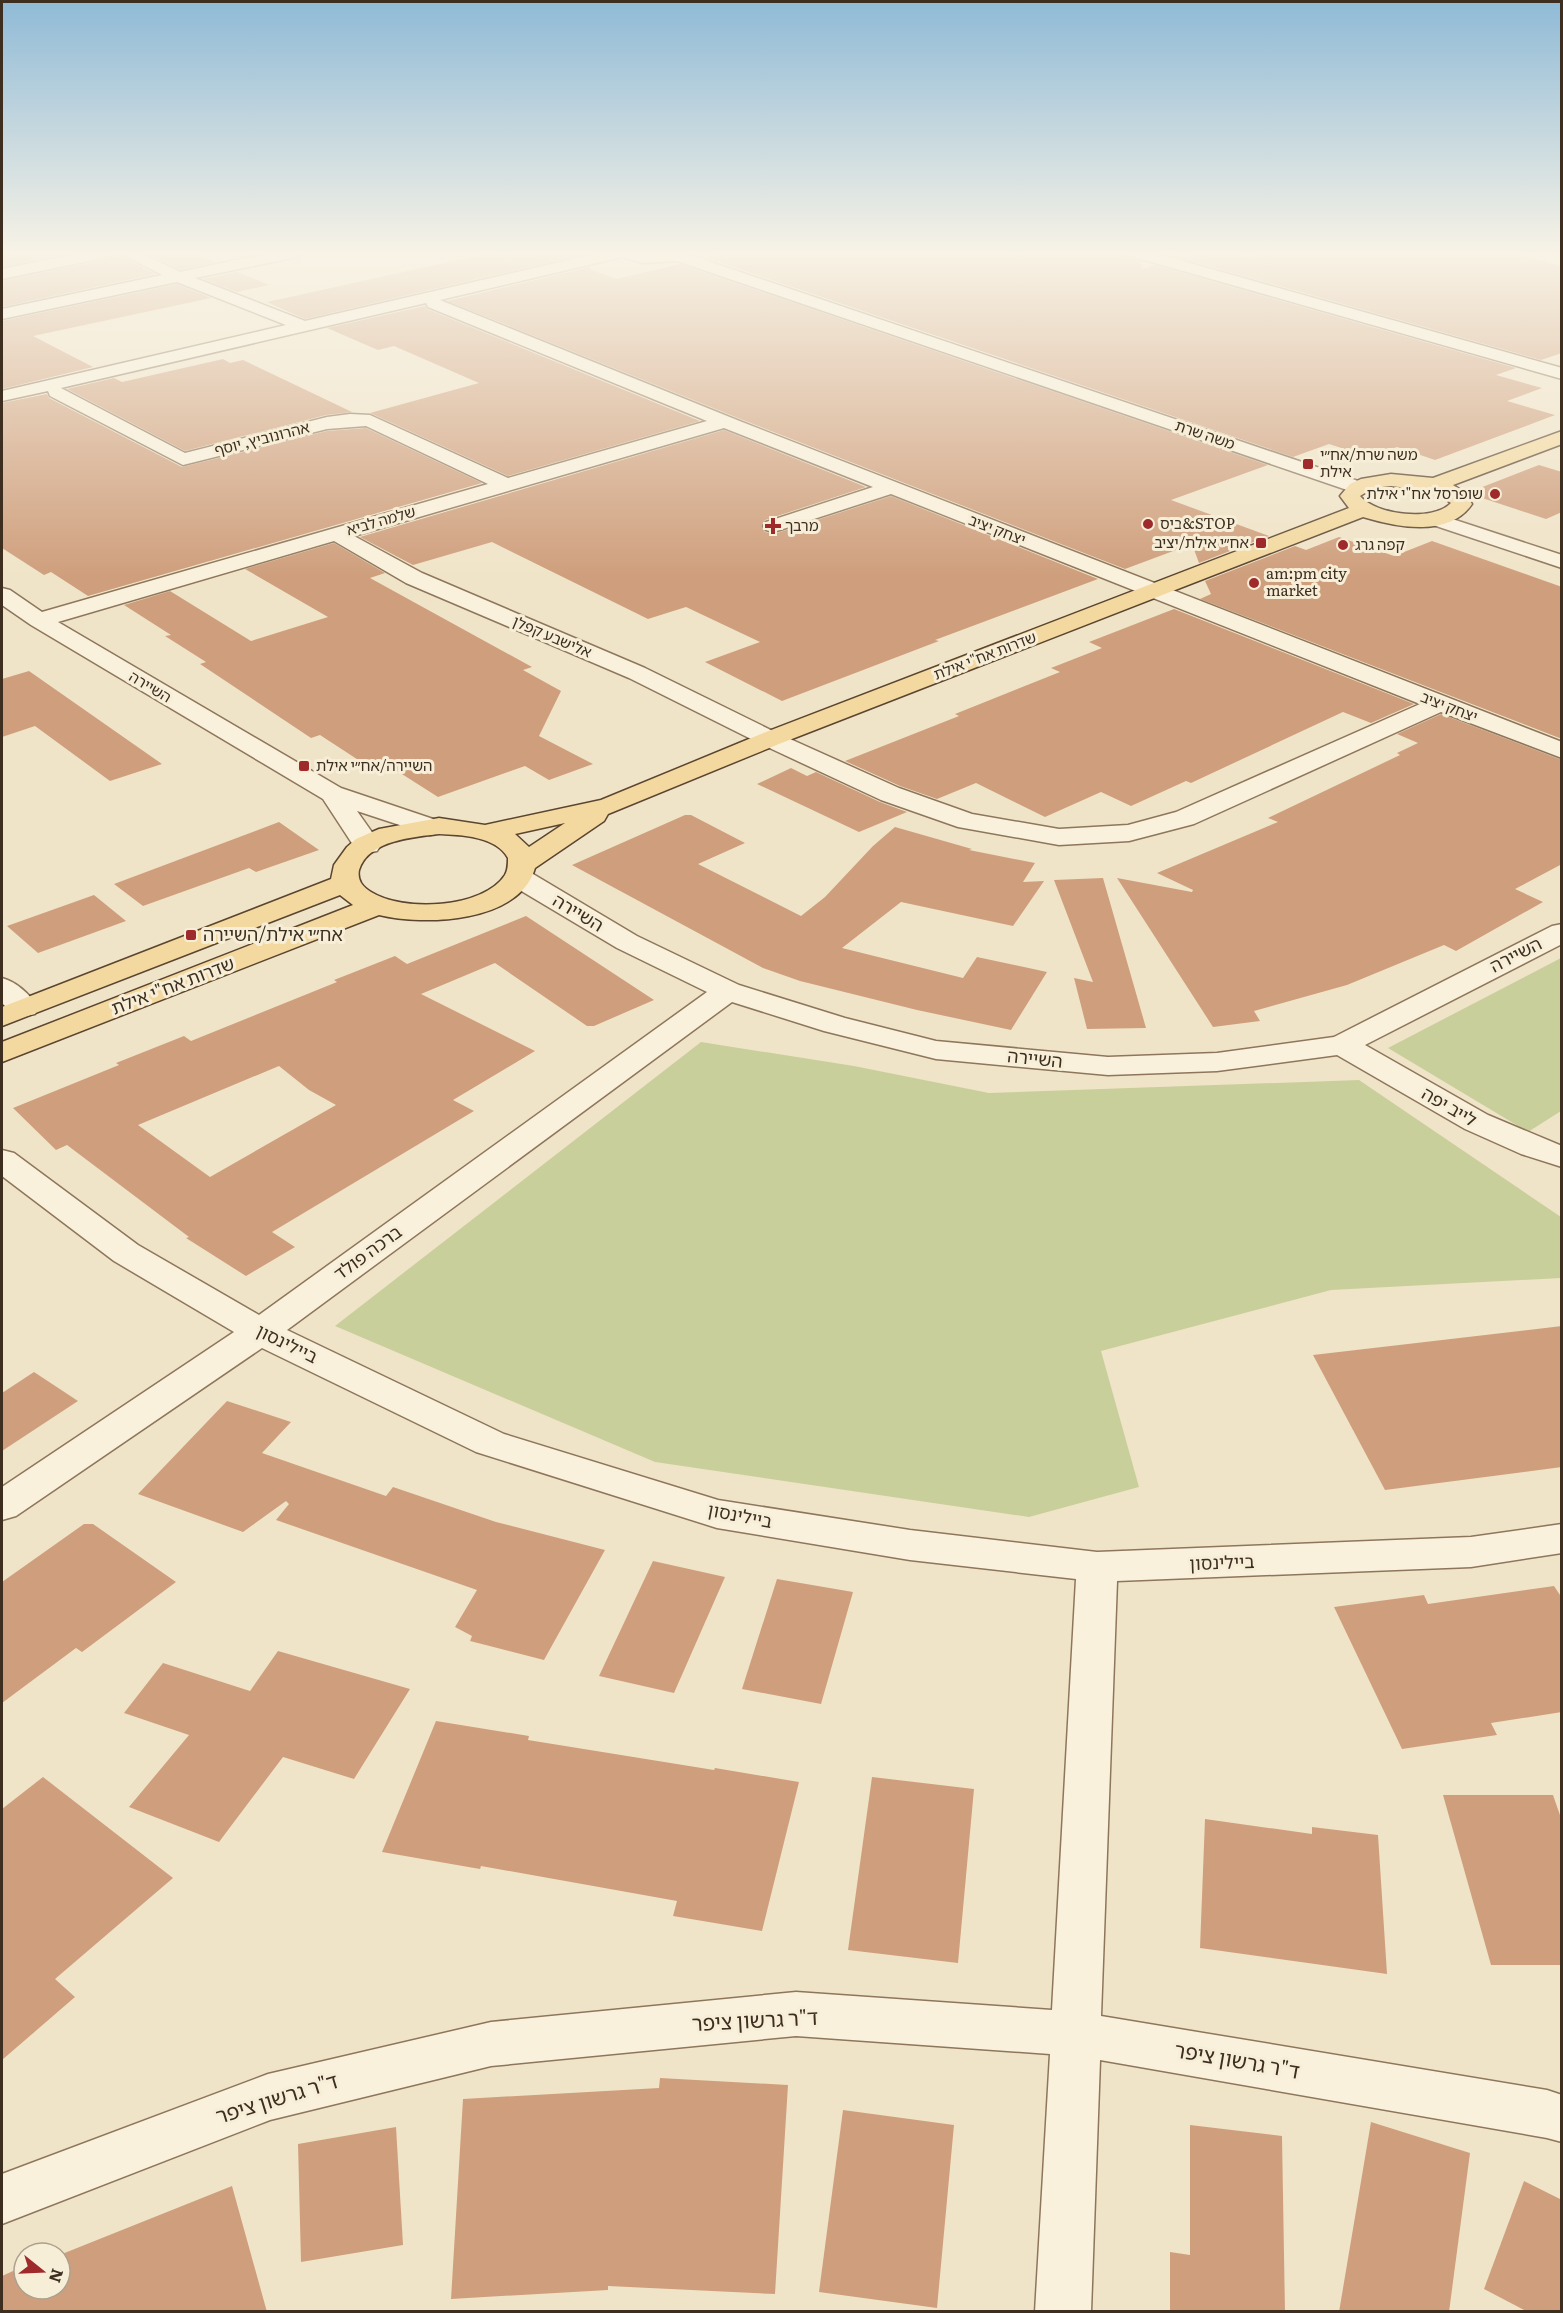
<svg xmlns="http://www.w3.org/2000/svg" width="1563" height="2313" font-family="Literata,'Noto Sans Hebrew',serif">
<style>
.green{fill:#c9cf9b}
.building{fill:#cf9f7d;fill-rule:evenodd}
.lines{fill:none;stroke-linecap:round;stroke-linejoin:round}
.minor-casing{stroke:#8d765c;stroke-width:3}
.major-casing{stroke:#5b4430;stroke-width:3}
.minor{fill:#faf1dc;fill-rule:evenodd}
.major{fill:#f3d9a0;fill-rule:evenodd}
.poi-dot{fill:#9e2a2b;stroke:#f7eed8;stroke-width:2}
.labels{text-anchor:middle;stroke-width:6;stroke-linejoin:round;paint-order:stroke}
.far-street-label{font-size:15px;fill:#3d2e20;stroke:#f7eed8}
.far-poi-label{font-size:15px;fill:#3d2e20;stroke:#f7eed8;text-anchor:start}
.street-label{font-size:18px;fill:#3d2e20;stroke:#f7eed8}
.poi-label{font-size:18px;fill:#3d2e20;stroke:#f7eed8;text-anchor:start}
.near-street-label{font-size:21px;fill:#3d2e20;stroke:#f7eed8}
</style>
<rect width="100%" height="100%" fill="#f0e4c8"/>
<g class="green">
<path d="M1561,958v153l-33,21 -140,-84z"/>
<path d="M701,1042l153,24 135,27 370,-13 202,137v61l-230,12 -230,61 38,136 -110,30 -374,-55 -320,-136z"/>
</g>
<g class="building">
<path d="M2,252h71l-71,15z"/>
<path d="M144,252h48l23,10 -35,8z"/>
<path d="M495,252l94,1 -284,66 -38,-17z"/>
<path d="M733,252h390l3,5 15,4 1,8 13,-4 361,103 -20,7 46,13 -35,13 48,14 -120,45 -38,-13 -28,10 -40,-13 -36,13 -586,-199z"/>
<path d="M1204,252h25l22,6 21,-6h234l56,14v87l-21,7 -360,-102z"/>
<path d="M117,254l38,20 -153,33v-26l106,-22z"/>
<path d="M680,264l588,201 -97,35 98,36 -70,27 -7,-19 -67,25 -382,-149 -296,-119 143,-34 1,3 26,9z"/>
<path d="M237,272l32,13 -32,7 -34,-13z"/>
<path d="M177,284l34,14 -178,38 60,31 -91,22v-68z"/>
<path d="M425,306l2,3 273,112 -192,55 -138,-63 109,-30 -85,-37 -16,4 -51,-22z"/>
<path d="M223,359l7,4 13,-3 109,52 -26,3 -141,36 -118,-62 47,-11 8,4z"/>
<path d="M47,394l2,4 133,69 145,-36 39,-3 116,55 -394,113 -37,-24 -7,3 -42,-27v-145z"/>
<path d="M724,430l142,57 -101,33 -4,6 4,6 9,2 117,-38 207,83 -163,61 4,1 -157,60 -77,-39 55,-20 -74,-35 -38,12 -156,-77 -79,23 -53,-28z"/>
<path d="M1539,465l23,7v40l-16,7 -79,-26z"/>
<path d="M1339,537l55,19 38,-15 130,46v152l-362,-140 11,-5 -6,-13 90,-35 11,4z"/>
<path d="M334,543l51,30 -15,5 162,89 -9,3 38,21 -22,45 54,28 -44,16 -24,-14 -87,31 -55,-35 -14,5 -49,-32 -9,3 -111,-74 6,-2 -41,-26 6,-1 -47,-30 46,-14 81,50 77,-24 -83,-48z"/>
<path d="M1174,609l240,95 -43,19 -28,-11 -152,71 -5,-2 -55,25 -30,-14 -56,25 -69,-34 -39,16 -37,-13 -55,-25 114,-45 -4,-2 105,-42 -9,-4 51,-20 -13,-6z"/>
<path d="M29,671l133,93 -52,17 -75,-55 -33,11v-58z"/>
<path d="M1441,714l121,46v104l-47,25 28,13 -87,49 -12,-6 -97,40 -93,26 6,10 -47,6 -96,-149 75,14 1,-2 -36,-17 121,-51 -10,-4 132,-63 -3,-2 21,-10 -21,-9z"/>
<path d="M791,768l16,8 9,-4 64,30 27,10 -48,20 -102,-48z"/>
<path d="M685,815h6l54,28 -47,21 103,52 24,-19 48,-51 22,-19 77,22 -3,1 66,13 -12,19 21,-1 -31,45 -112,-24 -59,46 121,30 14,-21 70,15 -36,58 -94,-20 -117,-29 -37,-13 -191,-103z"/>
<path d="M279,822l40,28 -63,22 -7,-4 -106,38 -29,-22z"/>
<path d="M1103,878l43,150 -59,1 -13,-51 19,4 -39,-102z"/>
<path d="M94,895l32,26 -88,32 -31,-27z"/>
<path d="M526,916l128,84 -60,26h-7l-92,-63 -74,31 114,57 -82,49 21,11 -202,121 23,15 -49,29 -60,-38 3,-1 -122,-92 -11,5 -43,-42 106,-43 -3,-2 68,-27 7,5 146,-59 -3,-2 61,-24 12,8zM279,1066l30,24 27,15 -126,72 -72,-52z"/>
<path d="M1562,1326v141l-177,23 -72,-135z"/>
<path d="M34,1372l44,29 -76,50v-58z"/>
<path d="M227,1401l64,21 -29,31 124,43 7,-9 103,35 109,28 -61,110 -74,-19 2,-5 -17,-9 22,-37 -201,-70 13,-16 -3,-3 -43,31 -105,-38z"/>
<path d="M84,1524h9l83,58 -94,70 -6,-4 -74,55v-121z"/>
<path d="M653,1561l72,16 -51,116 -75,-17z"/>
<path d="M777,1579l76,13 -32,112 -79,-15z"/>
<path d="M1554,1586l8,12v114l-71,11 6,12 -95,14 -68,-142 90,-12 4,9z"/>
<path d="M278,1651l132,38 -56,90 -71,-22 -64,85 -90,-35 60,-72 -65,-22 39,-50 87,28z"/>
<path d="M436,1721l93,15 -1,4 186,30 1,-2 84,14 -37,149 -89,-15 4,-15 -196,-35 -1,3 -98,-17z"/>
<path d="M43,1777l130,101 -118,101 20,18 -73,63v-251z"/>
<path d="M872,1777l102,12 -16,174 -110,-13z"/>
<path d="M1443,1795h110l9,26v144h-71z"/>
<path d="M1205,1819l107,15v-7l66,8 9,139 -187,-26z"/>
<path d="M660,2078l128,7 -13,209 -167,-8v4l-157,9 12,-200 196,-11z"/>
<path d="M843,2110l111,15 -17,183 -118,-16z"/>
<path d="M1371,2122l99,31 -21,159h-110z"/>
<path d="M1190,2125l92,11 3,176h-115v-60l20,3z"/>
<path d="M396,2127l7,118 -102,17 -3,-118z"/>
<path d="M1524,2181l38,19v112h-34l-44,-23z"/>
<path d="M232,2186l35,126h-265v-36l22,-10v23h36v-36h-8l8,-4 2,5z"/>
</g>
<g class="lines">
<g class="minor-casing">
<g id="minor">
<path d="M85,252h31l-8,5 -106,22v-10z"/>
<path d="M118,252h21l41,20 94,-20h31l-8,5 -102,21 110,43 298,-69 47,2 39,-2 -2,2 677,229 3,4 -3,4h-14l-673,-230 -34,2 -21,-6 -182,43 302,122 820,320v16l-121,-46 -247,112 -65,17 -70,4 -101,-18 -77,-27 -120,-56 -132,-66 -223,-95 -72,-42 -276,81 283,166 98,33 4,6 -4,6 -9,2 -73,-24 24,34 -4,6 -10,2 -10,-2 -34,-52 -292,-174 -29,-20v-17l8,2 32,22 446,-128 -122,-58 -39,3 -144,36 -133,-69 -2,-5 -46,10v-10l284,-66 -109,-43 -175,37v-10l160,-34zM426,303l2,4 279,114 -199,57 -138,-63 -20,-1 -23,3 -142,36 -124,-65zM724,428l149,59 -107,35 -3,4 3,4 7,2 7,-2 111,-36 529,210 -244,108 -48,13 -69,4 -87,-15 -73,-26 -120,-54 -134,-66 -223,-95 -68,-37z"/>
<path d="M1125,252h26l411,116v11l-435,-124z"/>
<path d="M1434,513l128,42v13l-135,-45 -3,-4 3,-4z"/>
<path d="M518,869l10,2 109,65 102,49 106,33 91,23 172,16 109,-4 117,-16 218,-111 10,-2v20l-197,101 123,70 74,31v21l-41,-13 -56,-25 -128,-74 -120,16 -109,4 -172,-16 -112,-28 -92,-29 -445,328 217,104 214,66 192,30 187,22 374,-15 91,-13v29l-91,14 -354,14 -16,435 446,74 15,5v47l-15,-4 -447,-78 -9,252h-56l15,-258 -254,-18 -305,30 -221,54 -268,104v-50l266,-100 223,-52 305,-30 256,18 24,-431 -166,-19 -193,-32 -241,-76 -214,-104 -246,168 -14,4v-33l232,-155 -120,-71 -112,-85v-26l12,3 124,92 121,70 448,-323 -90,-44 -109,-65 -4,-6 4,-6z"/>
<path d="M2,978c15,4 28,17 37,30l-4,6c-16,4 -22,0 -33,-11z"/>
</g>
</g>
<g class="major-casing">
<path id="major" d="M1562,431v13l-109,41 11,7 8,12c-23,34 -76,23 -109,13l-584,227 -171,70 -4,7 -69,47c-15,55 -112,58 -156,47l-377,147v-20l351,-137 -13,-10 -338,131v-19l329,-128 3,-14 13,-18 9,-8 23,-10 60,-11 46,7 116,-25 160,-66 588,-226 -9,-12 10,-12 11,-5 30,-5 42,4zM1391,486l42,5 18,12c-18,19 -75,12 -91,-7l13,-8zM565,823l-36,24 -14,-13zM439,834c22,1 57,2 69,24 0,6 0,12 -3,17 -22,34 -103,37 -134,17 -8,-5 -14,-11 -12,-22 9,-30 55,-33 80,-36z"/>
</g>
<use href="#minor" class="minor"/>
<use href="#major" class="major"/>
</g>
<linearGradient id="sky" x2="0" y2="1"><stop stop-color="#8fbad6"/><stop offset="0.44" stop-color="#f8f3e6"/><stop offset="1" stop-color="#f8f3e6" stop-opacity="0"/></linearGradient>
<rect width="1563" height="576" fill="url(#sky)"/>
<g class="poi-dot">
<rect x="1302" y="458" width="12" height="12" rx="3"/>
<circle cx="1495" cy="494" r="6"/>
<circle cx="1148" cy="524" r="6"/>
<path d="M770 517h6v6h6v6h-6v6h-6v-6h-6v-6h6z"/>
<rect x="1255" y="537" width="12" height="12" rx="3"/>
<circle cx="1343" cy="545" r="6"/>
<circle cx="1254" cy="583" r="6"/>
<rect x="298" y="760" width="12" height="12" rx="3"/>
<rect x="185" y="929" width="12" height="12" rx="3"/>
</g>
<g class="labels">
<g class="far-street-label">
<text transform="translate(1205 435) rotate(19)" y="5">משה שרת</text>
<text transform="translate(262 439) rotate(-14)" y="5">אהרונוביץ, יוסף</text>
<text transform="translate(381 521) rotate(-16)" y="5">שלמה לביא</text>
<text transform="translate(997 530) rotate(21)" y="5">יצחק יציב</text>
<text transform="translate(552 637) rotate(23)" y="5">אלישבע קפלן</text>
<text transform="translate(985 656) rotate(-21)" y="5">שדרות אח"י אילת</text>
<text transform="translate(150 687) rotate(31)" y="5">השיירה</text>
<text transform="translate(1449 707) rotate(21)" y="5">יצחק יציב</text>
</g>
<g class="far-poi-label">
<text x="1320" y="460">משה שרת/אח״י<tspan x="1320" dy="17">אילת</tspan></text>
<text x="1483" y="499" text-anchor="end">שופרסל אח"י אילת</text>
<text x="1160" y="529">ביס&amp;STOP</text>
<text x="785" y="531">מרבך</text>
<text x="1249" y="548" text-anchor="end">אח״י אילת/יציב</text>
<text x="1355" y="550">קפה גרג</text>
<text x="1266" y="579">am:pm city<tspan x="1266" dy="17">market</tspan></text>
<text x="316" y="771">השיירה/אח״י אילת</text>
</g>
<g class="street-label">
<text transform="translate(578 913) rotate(31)" y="6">השיירה</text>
<text transform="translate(1516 955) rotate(-27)" y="6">השיירה</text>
<text transform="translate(173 986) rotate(-21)" y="6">שדרות אח"י אילת</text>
<text transform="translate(1035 1059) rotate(6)" y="6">השיירה</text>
<text transform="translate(1449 1107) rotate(30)" y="6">לייב יפה</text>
<text transform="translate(368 1253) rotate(-36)" y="6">ברכה פולד</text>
<text transform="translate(287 1344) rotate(26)" y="6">ביילינסון</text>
<text transform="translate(740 1516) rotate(11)" y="6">ביילינסון</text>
<text transform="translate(1222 1563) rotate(-2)" y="6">ביילינסון</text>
</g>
<g class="poi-label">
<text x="203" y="941">אח״י אילת/השיירה</text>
</g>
<g class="near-street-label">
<text transform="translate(755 2021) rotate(-3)" y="7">ד"ר גרשון ציפר</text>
<text transform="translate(1237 2061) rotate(10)" y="7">ד"ר גרשון ציפר</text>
<text transform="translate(277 2099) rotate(-17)" y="7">ד"ר גרשון ציפר</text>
</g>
</g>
<rect width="1563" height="2313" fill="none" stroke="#3d2e20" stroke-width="6"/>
<g transform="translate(42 2271) rotate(108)"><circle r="28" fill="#f7eed8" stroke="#ada18e" stroke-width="1.5"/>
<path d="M0-4.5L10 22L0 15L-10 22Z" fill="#9e2a2b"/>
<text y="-9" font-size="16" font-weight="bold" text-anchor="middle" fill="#3d2e20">N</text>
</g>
</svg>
